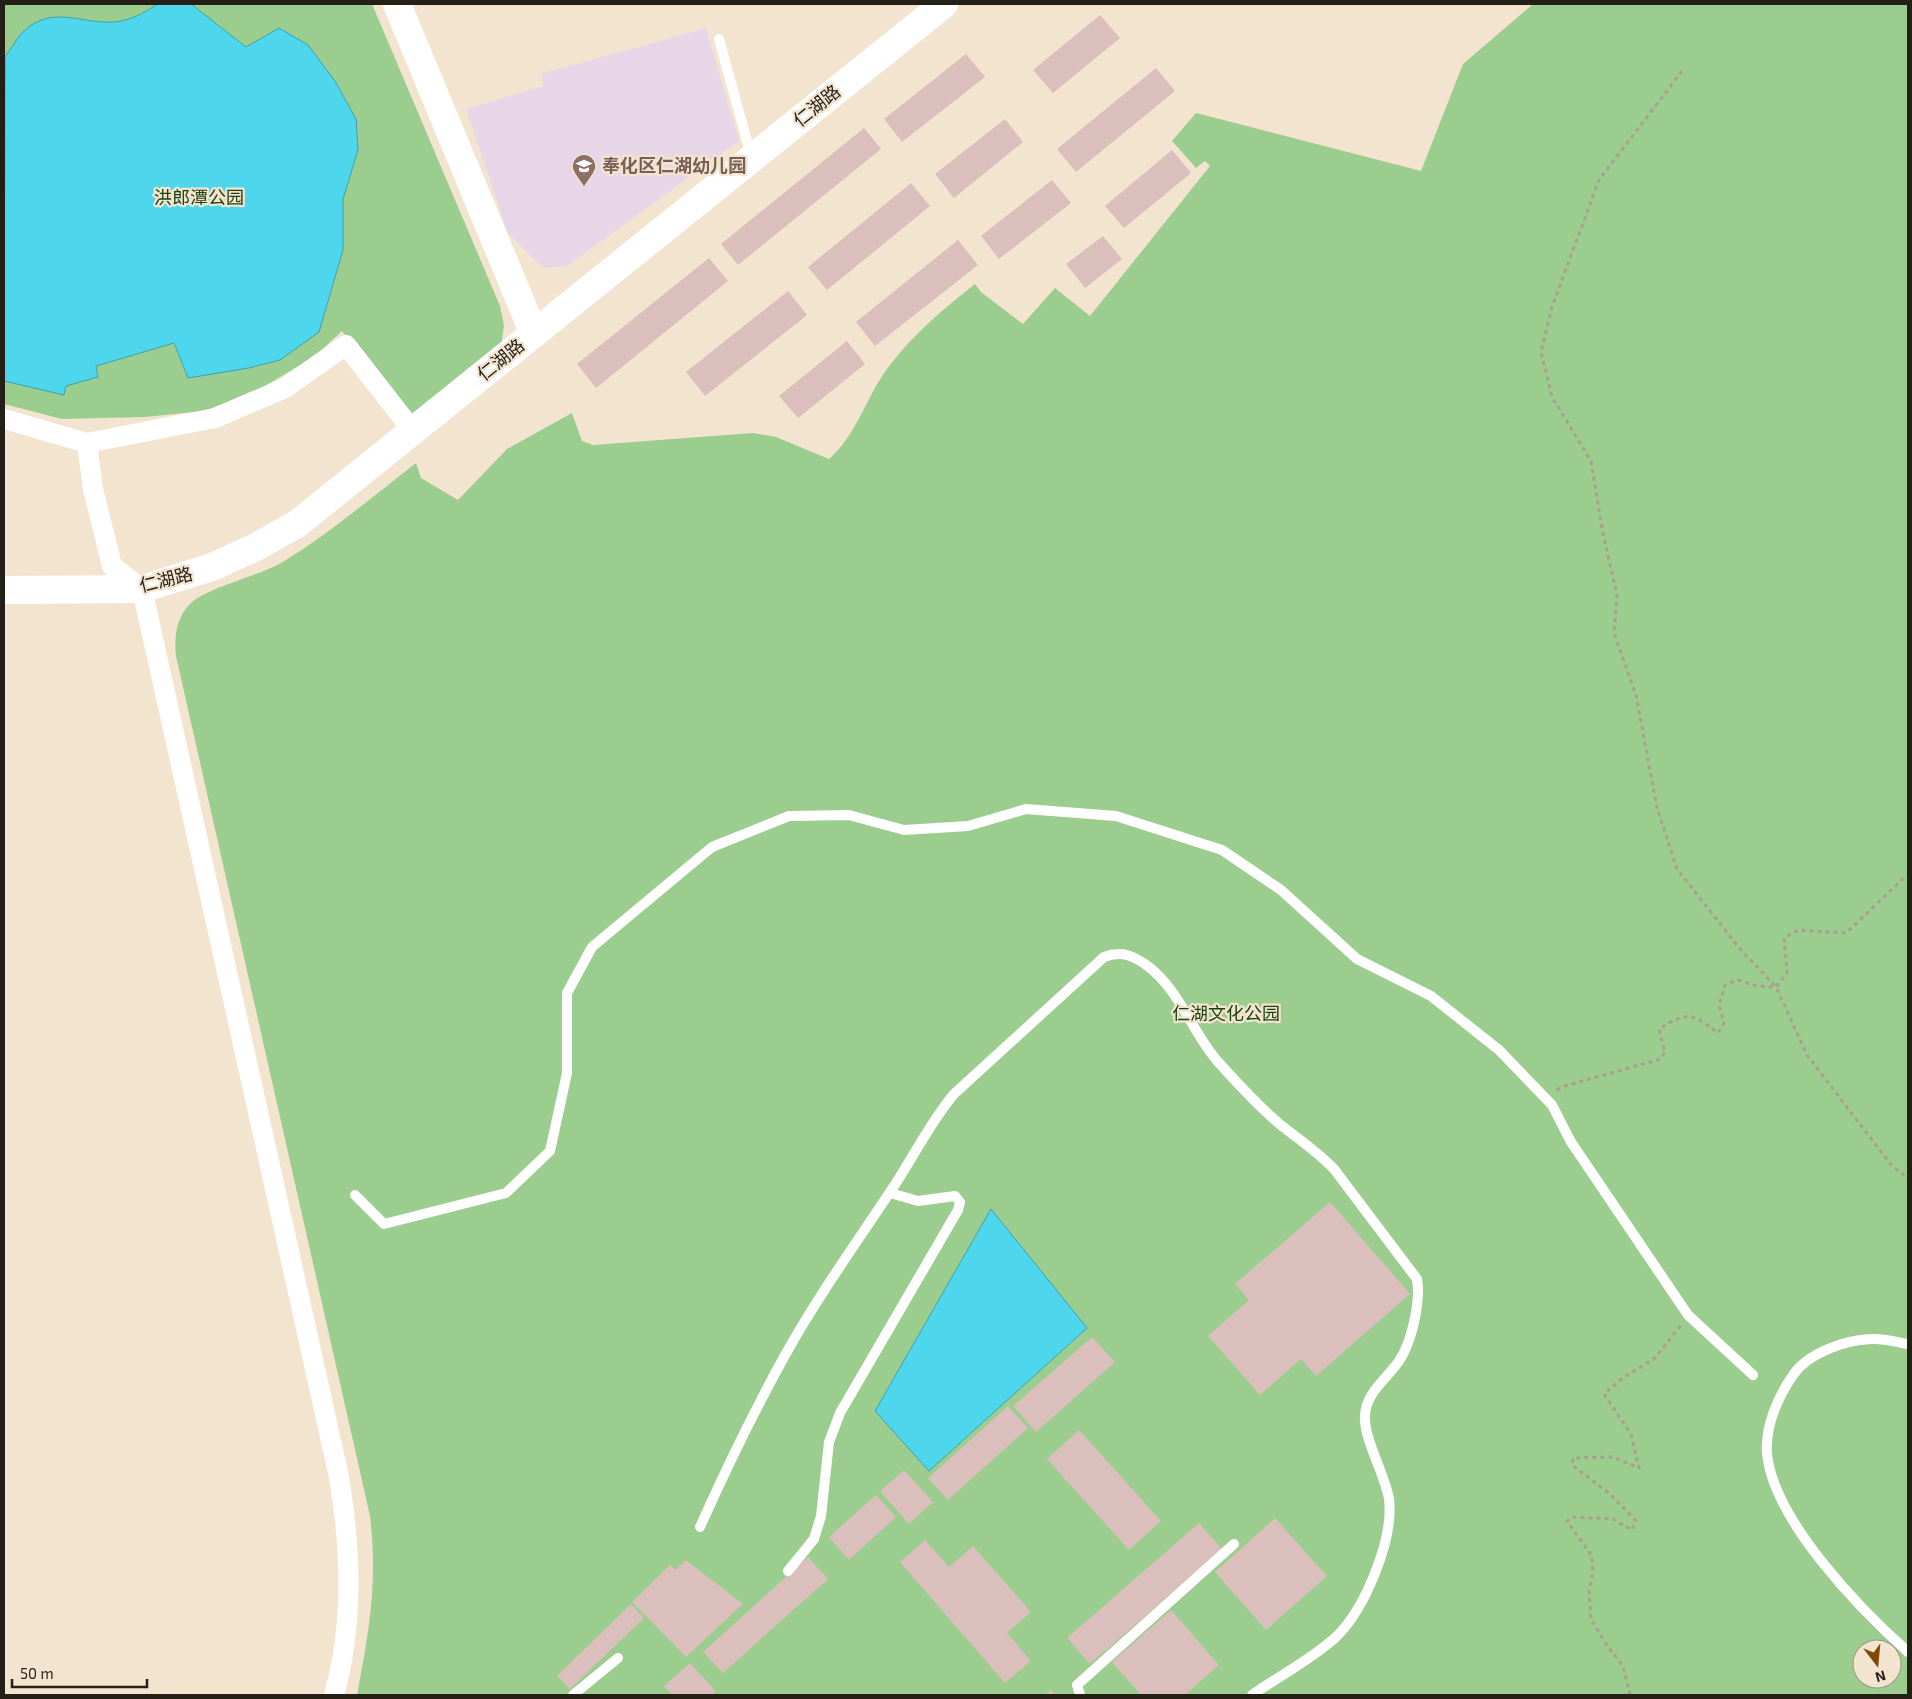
<svg xmlns="http://www.w3.org/2000/svg" width="1912" height="1699" font-family="'Exo 2','Noto Sans SC',sans-serif">
<style>
.education{fill:#e7d6e8}
.green{fill:#9bcd8f;fill-rule:evenodd}
.water{fill:#4ed6ed;stroke:#419fad}
.building{fill:#dabfbd}
.lines{fill:none;stroke-linecap:round;stroke-linejoin:round}
.path{stroke:#aa9f8f;stroke-width:3;stroke-dasharray:4 4;stroke-linecap:butt}
.lane{stroke:#fff;stroke-width:10}
.street{stroke:#fff;stroke-width:20}
.secondary{stroke:#fff;stroke-width:28}
.labels{text-anchor:middle;stroke-width:4.5;stroke-linejoin:round;paint-order:stroke}
.street-label{font-size:18px;fill:#241f17;stroke:#f3e4d0}
.education-label{font-size:18px;font-weight:bold;fill:#785e54;stroke:#f3e4d0;text-anchor:start}
.park-label{font-size:18px;fill:#1b4210;stroke:#f3e4d0}
</style>
<rect width="100%" height="100%" fill="#f3e4d0"/>
<path class="education" d="M706,28l33,113 -172,125 -24,2 -35,-35 -42,-124 78,-23 -3,-12z"/>
<g class="green">
<path d="M4,4h368l128,302 4,20 -3,20 -83,66 -10,2 -66,-83 -27,25 -60,36 -51,19 -59,6 -83,2 -58,-15z"/>
<path d="M1533,4h375v1691h-1551c12,-63 21,-114 13,-179l-194,-860c-2,-19 0,-39 15,-53 18,-16 65,-26 90,-40 48,-29 91,-66 135,-100l5,15 37,22 49,-51 65,-36 10,28 11,4 160,-12 23,4 53,22c27,-23 37,-61 58,-90 24,-33 56,-60 88,-85l6,8 42,32 32,-36 35,28 120,-150 -5,-5 -9,7 -24,-27 24,-28 225,58 42,-107zM1862,1649h30v30h-30z"/>
</g>
<g class="water">
<path d="M157,4h34l55,43 33,-19 29,17 27,36 21,38 2,31 -15,49v51l-24,82 -39,28 -31,8 -61,10 -14,-35 -78,23 2,11 -32,9 -2,9 -60,-14 1,-324c5,-7 10,-15 15,-22 30,-33 62,-10 95,-13 16,-2 30,-9 42,-18z"/>
<path d="M991,1209l96,119 -158,143 -54,-60z"/>
</g>
<g class="building">
<path d="M1100,15l20,23 -67,55 -20,-23z"/>
<path d="M966,54l19,23 -83,65 -18,-23z"/>
<path d="M1156,68l19,23 -99,81 -19,-23z"/>
<path d="M1005,119l18,23 -69,56 -19,-24z"/>
<path d="M864,128l17,21 -143,116 -17,-21z"/>
<path d="M1172,150l19,23 -67,55 -19,-22z"/>
<path d="M1052,180l19,23 -72,56 -18,-23z"/>
<path d="M911,183l19,23 -103,84 -19,-23z"/>
<path d="M1103,236l19,23 -37,29 -19,-24z"/>
<path d="M958,240l20,25 -103,81 -19,-24z"/>
<path d="M709,258l19,23 -132,107 -19,-24z"/>
<path d="M788,291l19,24 -102,81 -19,-24z"/>
<path d="M847,341l18,23 -67,54 -19,-22z"/>
<path d="M1330,1202l80,92 -94,82 -15,-17 -41,36 -52,-59 41,-36 -14,-16z"/>
<path d="M1092,1337l23,25 -79,70 -23,-26z"/>
<path d="M1008,1406l20,22 -80,72 -20,-22z"/>
<path d="M1079,1430l82,91 -32,29 -82,-91z"/>
<path d="M904,1470l29,32 -24,22 -29,-33z"/>
<path d="M876,1495l20,22 -47,43 -20,-23z"/>
<path d="M1275,1518l52,58 -61,54 -51,-58z"/>
<path d="M1199,1523l23,26 -132,115 -23,-26z"/>
<path d="M925,1540l24,27 24,-21 58,66 -24,21 24,28 -26,22 -105,-121z"/>
<path d="M808,1557l20,22 -105,94 -20,-21z"/>
<path d="M686,1560l57,44 -57,53 -54,-55 38,-37 5,5z"/>
<path d="M631,1604l13,14 -74,71 -13,-13z"/>
<path d="M1171,1610l48,55 -34,30h-44l-29,-33z"/>
<path d="M690,1663l26,28 -5,4h-39l-8,-9z"/>
<path d="M1051,1690l4,5h-10z"/>
</g>
<g class="lines">
<g class="path">
<path d="M1682,71l-83,109 -47,127 -11,45 11,45 39,64 11,68 15,66 -3,38 22,62 21,113 20,61 63,80 36,38 31,68 85,111 16,12"/>
<path d="M1557,1090l4,-3 100,-28 4,-7 -6,-23c29,-18 33,-16 59,4l6,-10 -5,-17 6,-21 13,-5 18,6 20,1 11,-14 -3,-35 14,-8 48,3 62,-59"/>
<path d="M1630,1695l-7,-29 -17,-22 -15,-25 -2,-28 4,-20 -1,-15 -25,-35 6,-4 40,2 19,11 4,-9 -26,-27 -38,-29 1,-7 40,-1 26,11 -8,-34 -27,-40 20,-17 30,-18 27,-34"/>
</g>
<g class="lane">
<path d="M719,39l32,117"/>
<path d="M355,1195l29,29 122,-31 44,-42 17,-78v-80l25,-46 120,-100 77,-31 60,-1 55,15 64,-4 58,-17 90,7 106,34 59,40 76,69 74,37 68,54 53,55 19,37 117,173 65,60"/>
<path d="M1908,1344c-12,-2 -25,-6 -37,-5 -26,1 -63,14 -78,36 -15,22 -28,51 -26,78 6,67 93,156 141,199"/>
<path d="M700,1527c26,-58 53,-114 84,-170 31,-56 68,-108 104,-162 23,-33 40,-70 66,-101l150,-137c18,-7 30,-1 45,10 32,25 44,68 71,97 19,21 40,44 62,62 18,14 36,26 52,43l83,110c4,23 -6,68 -21,86 -12,16 -30,29 -31,50 -2,23 20,59 24,84 5,40 -24,110 -53,138 -24,22 -57,39 -84,58"/>
<path d="M788,1571l26,-32 7,-23 8,-74 11,-29 118,-203 2,-8 -5,-6 -37,5 -28,-8"/>
<path d="M573,1695l45,-37"/>
<path d="M1080,1695l-3,-10 157,-141"/>
</g>
<g class="street">
<path d="M4,419l83,24 128,-25 70,-30 61,-43 67,86"/>
<path d="M87,443l6,46 19,77 30,23 197,888c12,73 15,146 -5,218"/>
</g>
<g class="secondary">
<path d="M397,4l137,330"/>
<path d="M4,590l138,-1 70,-22 44,-20 41,-23 647,-520"/>
</g>
</g>
<defs>
<g id="school-pin" transform="scale(1.25)"><path d="M0 17L-7.5 6A9.5 9.5 0 1 1 7.5 6Z" fill="#8d6e63" stroke="#f3e4d0"/><path d="M0-5L7-2L0 1L-7-2ZM-4 1L0 2.5L4 1V4Q0 6-4 4Z" fill="#fff"/></g>
</defs>
<g fill-rule="evenodd">
<use href="#school-pin" x="584" y="166"/>
</g>
<g class="labels">
<g class="street-label">
<text transform="translate(817 106) rotate(-39)" y="6">仁湖路</text>
<text transform="translate(501 360) rotate(-39)" y="6">仁湖路</text>
<text transform="translate(166 580) rotate(-14)" y="6">仁湖路</text>
</g>
<g class="education-label">
<text x="602" y="172">奉化区仁湖幼儿园</text>
</g>
<g class="park-label">
<text x="199" y="204">洪郎潭公园</text>
<text x="1226" y="1020">仁湖文化公园</text>
</g>
</g>
<rect width="1912" height="1699" fill="none" stroke="#241f17" stroke-width="10"/>
<g transform="translate(1877 1664) rotate(164)"><circle r="24" fill="#f3e4d0" stroke="#a09586"/>
<path d="M0-4L9 19L0 12L-9 19Z" fill="#834701"/>
<text y="-8" font-size="14" font-weight="bold" text-anchor="middle" fill="#241f17">N</text>
</g>
<path d="M12 1679v8h135v-8" fill="none" stroke="#241f17" stroke-width="2.5"/>
<text x="20" y="1679" font-size="15" fill="#241f17" stroke="#f3e4d0" stroke-width="4" paint-order="stroke">50 m</text>
</svg>
